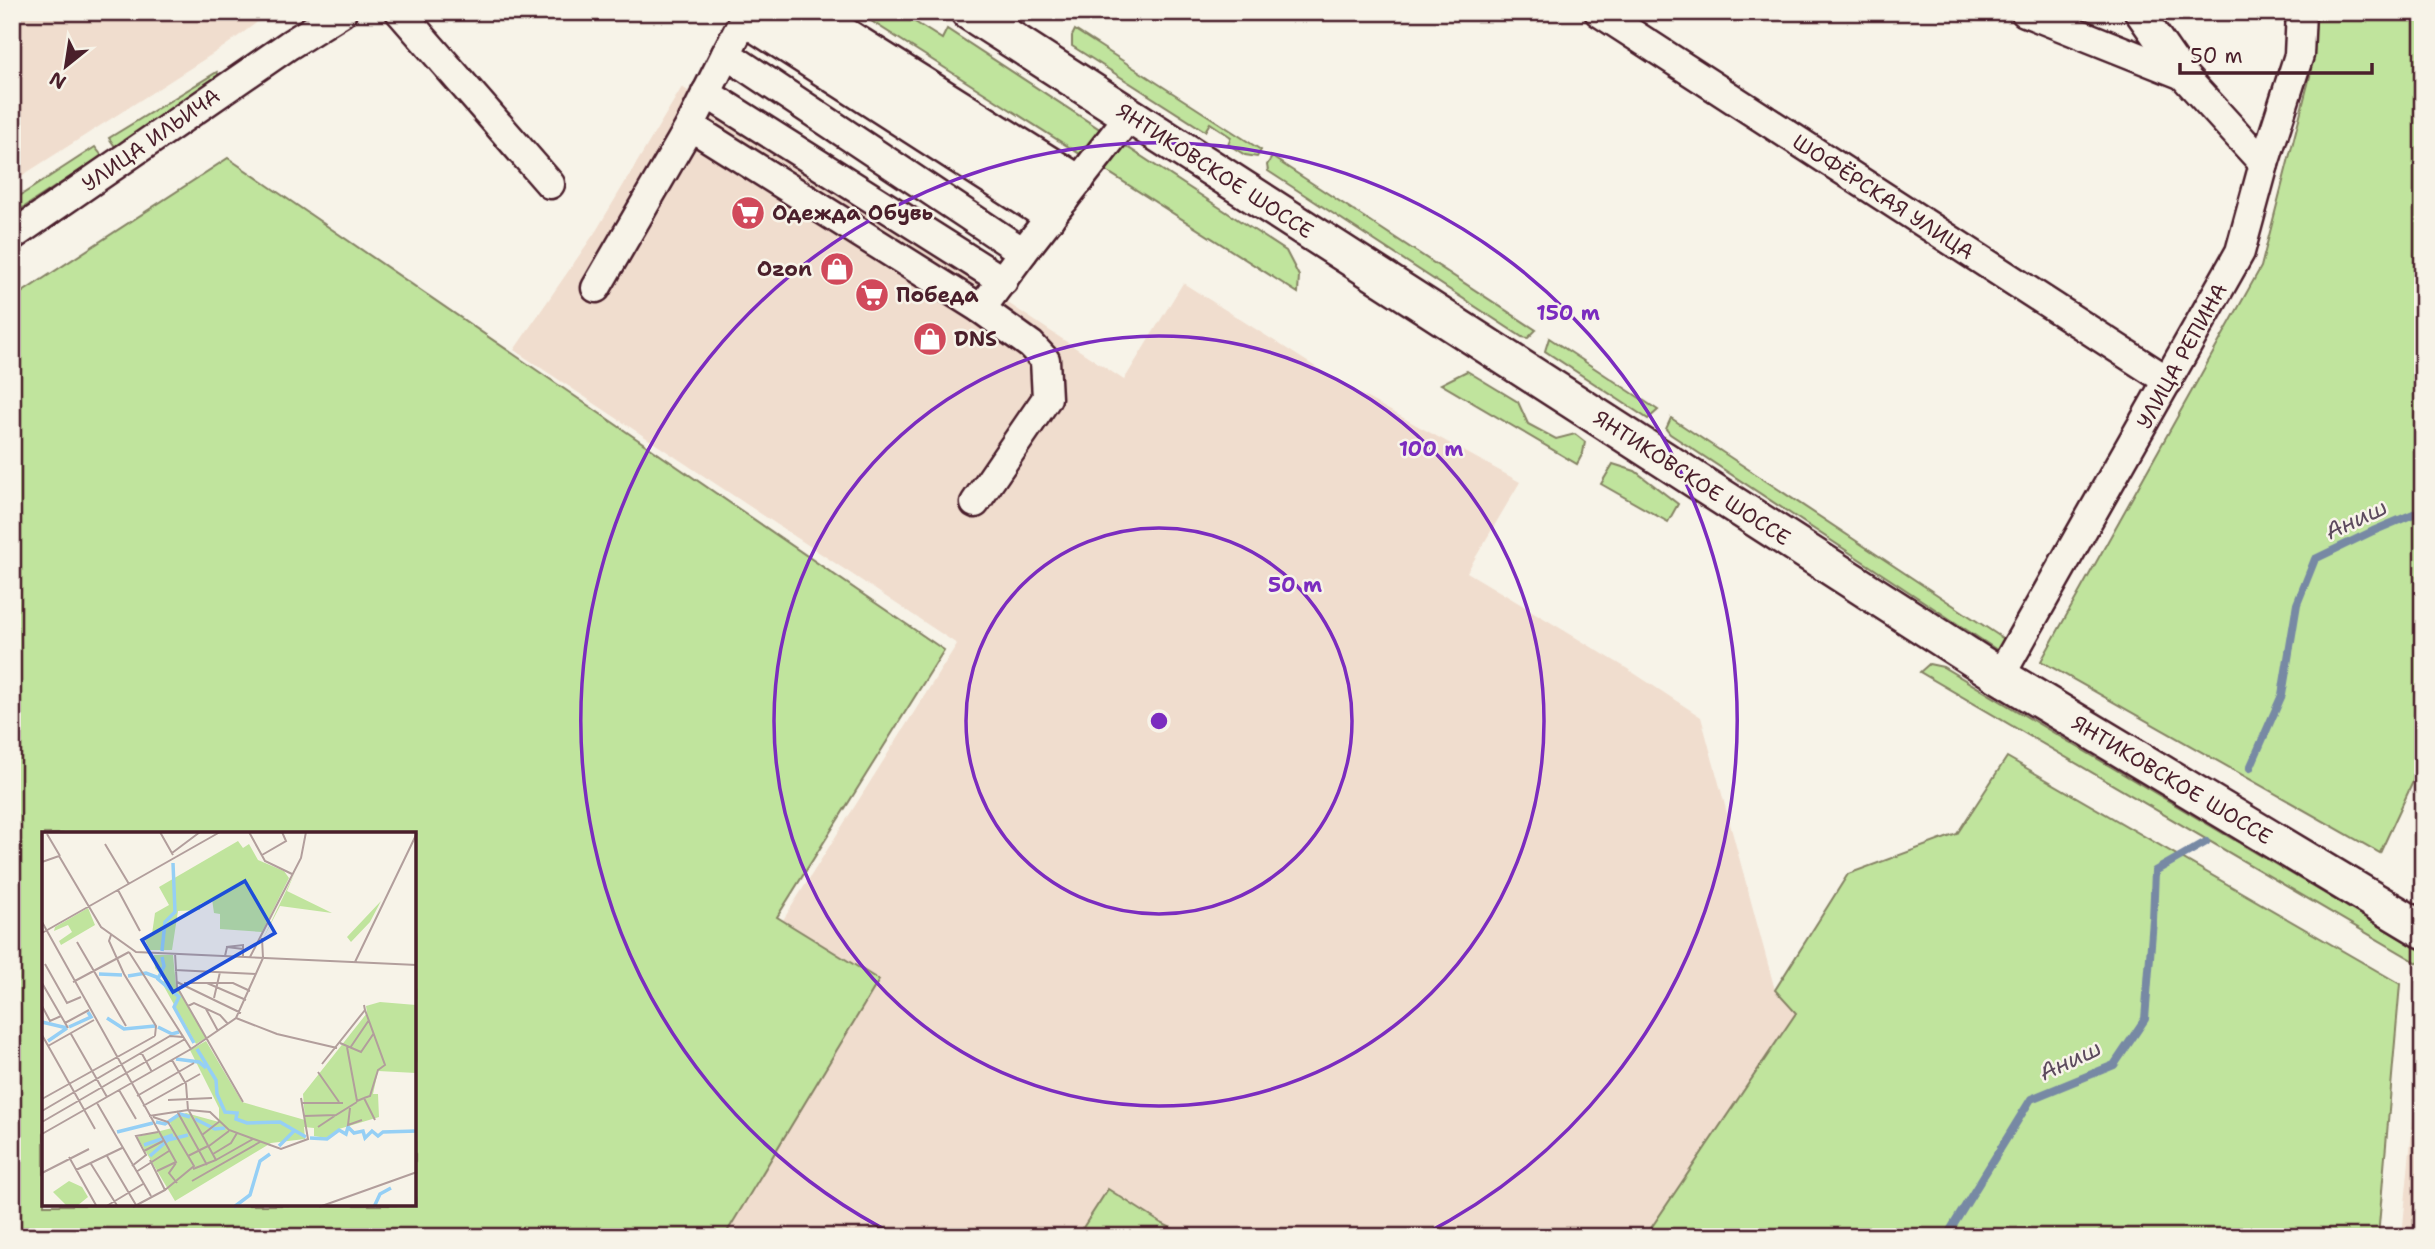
<svg xmlns="http://www.w3.org/2000/svg" width="2435" height="1249" font-family="'Shantell Sans',sans-serif">
<style>
.built{fill:#f0ddce}
.green{fill:#c0e49d;stroke:#858264;stroke-width:2;fill-rule:evenodd}
.lines{fill:none;stroke-linecap:round;stroke-linejoin:round}
.stream{stroke:#7789a4;stroke-width:8}
.minor-casing{stroke:#4a1f2b;stroke-width:33}
.major-casing{stroke:#4a1f2b;stroke-width:40}
.minor{stroke:#f7f3e8;stroke-width:28}
.major{stroke:#f7f3e8;stroke-width:35}
.ring{fill:none;stroke:#7b2cbf;stroke-width:3.5}
.labels{text-anchor:middle;stroke-width:5;stroke-linejoin:round;paint-order:stroke}
.street-label{font-size:21px;fill:#4a1f2b;stroke:#f7f3e8}
.poi-label{font-size:21px;font-weight:bold;fill:#4a1f2b;stroke:#f7f3e8;text-anchor:start}
.water-label{font-size:23px;font-style:italic;fill:#5d4b5e;stroke:#f7f3e8}
.inset-river{fill:none;stroke:#95cff5;stroke-width:3.5}
.inset-road{fill:none;stroke:#b29e9c;stroke-width:2}
.view{fill:#1d4ed8;fill-opacity:0.15;stroke:#1d4ed8;stroke-width:3.5}
.inset-edge{fill:none;stroke:#4a1f2b;stroke-width:3.5}
.centre{fill:#7b2cbf;stroke:#f7f3e8;stroke-width:3.5}
.ring-label{font-size:21px;text-anchor:middle;font-weight:bold;fill:#7b2cbf;stroke:#f7f3e8;stroke-width:5;stroke-linejoin:round;paint-order:stroke}
</style>
<rect width="100%" height="100%" fill="#f7f3e8"/>
<filter id="ink" filterUnits="userSpaceOnUse"><feTurbulence type="fractalNoise" baseFrequency=".0143" numOctaves="2"/><feDisplacementMap in="SourceGraphic" scale="14" xChannelSelector="R" yChannelSelector="G"/><feConvolveMatrix kernelMatrix="1 2 1 2 8 2 1 2 1" color-interpolation-filters="sRGB"/></filter>
<g filter="url(#ink)">
<g class="built">
<path d="M12,12h259l-46,34 -213,136z"/>
<path d="M682,87l442,293 59,-97 164,104 173,95 -53,90 156,94 78,51 74,273 21,23 -151,224h-456l-28,-14 -53,-34 -31,48h-353l155,-257 -96,-60 174,-276 -443,-294 82,-119z"/>
<path d="M2423,1009v228h-21z"/>
</g>
<g class="green">
<path d="M857,12h63l-5,10 27,17 5,-10 339,222 13,25 -1,17z"/>
<path d="M2311,12h112v748l-43,93 -339,-192 220,-394 50,-195z"/>
<path d="M1075,30l186,120 -4,7 -12,-2 -17,-11 3,-7 -21,-14 -5,8 -133,-85v-10z"/>
<path d="M217,72l4,7 -105,69 -7,-10z"/>
<path d="M95,147l7,9 -90,59v-14z"/>
<path d="M1272,157l264,173 -8,8 -6,-1 -254,-166 -1,-6z"/>
<path d="M228,158l716,492 -167,267 102,63 -155,257h-712v-938zM44,834h371v371h-371z"/>
<path d="M1549,338l109,72 -10,9 -103,-68z"/>
<path d="M1467,371l51,31 10,22 28,15 19,-5 10,8 -2,11 -6,11 -136,-80z"/>
<path d="M1671,418l339,225 -10,9 -330,-218 -4,-5z"/>
<path d="M1613,464l22,7 43,33 -10,18 -67,-38z"/>
<path d="M1929,664l14,3 480,285v14l-503,-294z"/>
<path d="M2007,757l393,227 -22,253h-733l151,-224 -21,-23 73,-116 109,-40z"/>
<path d="M1108,1189l53,34 28,14h-112z"/>
</g>
<g class="lines">
<g class="stream">
<path d="M2250,768l32,-73 15,-91 18,-45 58,-28 50,-21"/>
<path d="M1946,1237l85,-138 83,-34 31,-46 8,-99 2,-49 51,-29"/>
</g>
<g class="minor-casing">
<g id="minor">
<path d="M400,12l150,172"/>
<path d="M748,12l-22,42 297,198 107,-137"/>
<path d="M769,12l295,188"/>
<path d="M813,12l267,168"/>
<path d="M1599,12l569,369"/>
<path d="M2025,12l158,63"/>
<path d="M2139,12l44,63 81,89"/>
<path d="M744,21l306,197"/>
<path d="M726,54l-36,72 291,183 42,-57"/>
<path d="M706,93l297,188"/>
<path d="M12,236l277,-191 53,-33"/>
<path d="M596,288l94,-162"/>
<path d="M975,503l72,-105 -2,-38 -14,-15 -50,-36"/>
<path d="M2000,676l240,-424 24,-88 35,-109 2,-43"/>
</g>
</g>
<g class="major-casing">
<path id="major" d="M969,12l1031,664 423,254"/>
</g>
<use href="#minor" class="minor"/>
<use href="#major" class="major"/>
</g>
</g>
<g class="ring">
<circle cx="1159" cy="721" r="193"/>
<circle cx="1159" cy="721" r="385"/>
<path d="M897 1236A578 578 0 1 1 1421 1236"/>
</g>
<defs>
<g id="supermarket-disc" transform="scale(1.75)"><circle r="9.5" fill="#d1495b" stroke="#f7f3e8"/><path d="M-6-5.5h2.5l.6 2H6L4.5 2H-2.5L-4.4-4H-6ZM-1.5 3.2a1.3 1.3 0 1 0 .1 0ZM3 3.2a1.3 1.3 0 1 0 .1 0Z" fill="#fff"/></g>
<g id="shop-disc" transform="scale(1.75)"><circle r="9.5" fill="#d1495b" stroke="#f7f3e8"/><path d="M-5-2.5h2.3a2.7 3.5 0 0 1 5.4 0H5L5.5 6h-11ZM-1.5-2.5h3a1.5 2.3 0 0 0-3 0Z" fill="#fff"/></g>
</defs>
<g fill-rule="evenodd">
<use href="#supermarket-disc" x="748" y="213"/>
<use href="#shop-disc" x="837" y="269"/>
<use href="#supermarket-disc" x="872" y="295"/>
<use href="#shop-disc" x="930" y="339"/>
</g>
<g class="labels">
<g class="street-label">
<text transform="translate(151 140) rotate(-35)" y="7">УЛИЦА ИЛЬИЧА</text>
<text transform="translate(1215 171) rotate(33)" y="7">ЯНТИКОВСКОЕ ШОССЕ</text>
<text transform="translate(1883 197) rotate(33)" y="7">ШОФЁРСКАЯ УЛИЦА</text>
<text transform="translate(2182 356) rotate(-61)" y="7">УЛИЦА РЕПИНА</text>
<text transform="translate(1692 478) rotate(33)" y="7">ЯНТИКОВСКОЕ ШОССЕ</text>
<text transform="translate(2172 780) rotate(31)" y="7">ЯНТИКОВСКОЕ ШОССЕ</text>
</g>
<g class="poi-label">
<text x="772" y="220">Одежда Обувь</text>
<text x="812" y="276" text-anchor="end">Ozon</text>
<text x="896" y="302">Победа</text>
<text x="954" y="346">DNS</text>
</g>
<g class="water-label">
<text transform="translate(2356 519) rotate(-25)" y="8">Аниш</text>
<text transform="translate(2070 1060) rotate(-25)" y="8">Аниш</text>
</g>
</g>
<g transform="translate(42 832)">
<rect width="374" height="374" fill="#f7f3e8"/>
<path d="M196,9l5,7 6,-4 9,16 26,11 5,7 -27,54 -42,-3v-15l-6,-1 -2,-14 -12,5v6l-22,1 -6,39h-22l-6,-12 8,-4 3,-21 14,-8 -10,-18zM253,40l-8,19 45,22 -52,-7 -18,35zM339,69l-11,21 -19,20 -4,-5zM46,76l7,17 -34,20 -2,-4 13,-9 -4,-7 -14,6 1,-4zM112,123h19l3,31 30,52 -10,6 -34,-61 3,-3 -10,-12zM338,170l36,3v68l-38,-2 -5,23h5l1,23 -40,12 -13,9 -12,-2v-8l-10,-1 1,12 -34,4 -96,58 -38,-64 35,-9 -3,-8 17,-7 33,9v-14l-29,-58 16,-9 36,61 63,18 -2,-26 64,-81 -1,-7zM27,349l13,6 6,10 -11,9h-10l-14,-14z" fill="#c0e49d"/>
<path class="inset-river" d="M120,119l3,-29 10,-10 -2,-49M120,125l2,9 -6,13 21,18 -5,10 20,36M57,142l23,1M86,144l18,-3 13,5M65,186l17,11 31,-3M0,190l25,6M27,195l22,-10 -3,-5M116,195l14,7 7,-2M6,209l19,-13M155,217l19,31 1,14 8,18 12,1 -1,6 11,4 33,-1 26,15M134,227l23,3 7,6M153,287l20,10 10,-1M114,290l9,2 15,-10 10,3M75,300l36,-9M268,306l17,1 12,-9 7,4 2,-7 6,6 9,-2 2,7 7,-7 6,5 5,-4 34,-1M102,313l29,-10M237,314l15,-15M108,324l18,-16 20,-5M192,375l16,-12 10,-34 10,-7M332,375l6,-13 11,-6"/>
<path class="inset-road" d="M118,0l13,23M207,0l16,29 27,13M5,2l13,22M63,12l24,40M130,21l28,-21M220,23l24,-14 -4,-9M0,30l17,-6 42,71 35,25 281,13M76,58l22,41M0,90l134,240 -19,9M0,101l178,-101M69,103l-2,6 15,33 32,52 -1,10M35,110l49,84M184,115l17,-2v4M87,120l62,97M133,121l2,34 66,115M183,124l2,-9 16,2v8M208,125l51,-99 5,-26M313,130l62,-129M3,132l22,39 14,-6M133,138l81,4M31,150l56,-30M135,150l64,31M0,151l26,45M142,151h49l17,8M165,151l39,17M172,166l6,-26M0,174l8,15 11,-5M146,174l6,-3 26,12 8,9M164,177l12,22M194,186l41,16 60,14M23,191l24,-13M29,202l36,63M0,203l53,94M298,211l21,9 13,-19M6,214l46,-26M305,215l10,54 7,-3 11,22M308,216l19,-28M99,220l11,20M130,228l14,24 2,26M280,232l43,-54 -1,-5M276,240l21,30M77,258l17,29M95,264l57,-33M322,266l6,-2 8,-26 7,-5 -20,-55M0,267l113,-63M126,268l44,-2M55,271l54,93M260,271h41M101,274l57,-32M308,276l-2,17 14,-5M0,279l128,-75 13,1M135,279l30,54M147,279l27,49 -23,9M107,284l39,-6 22,2 19,18 52,19 27,-10 -7,-41M262,284l32,-1 21,-13M111,285l15,5 26,44 -29,24M0,290l143,-83M276,295l18,-12M0,302l149,-85 45,-31 27,-60 -1,-20M160,303l18,-14M167,314l20,-15M102,319l19,-10M171,322l18,-11 6,-10M65,324l29,49M146,324l20,-10M27,325l28,50M174,328l37,-21M134,331l-7,10 8,10M49,332l27,43M90,334l14,-11 -10,-19 22,-4M34,338l46,-22M94,340l33,-21M0,341l47,-24M150,349l68,-39M63,375l38,-23M91,375l32,-17 -15,-30M277,375l98,-35"/>
<path class="view" d="M203,49l30,52 -102,59 -31,-52z"/>
<rect width="374" height="374" class="inset-edge"/>
</g>
<circle cx="1159" cy="721" r="10" class="centre"/>
<g class="ring-label">
<text x="1568" y="320">150 m</text>
<text x="1431" y="456">100 m</text>
<text x="1295" y="592">50 m</text>
</g>
<rect width="2435" height="1249" fill="none" stroke="#f7f3e8" stroke-width="42"/>
<rect x="21" y="21" width="2393" height="1207" fill="none" stroke="#4a1f2b" stroke-width="2.5" filter="url(#ink)"/>
<g transform="translate(66 66) rotate(210)" stroke="#f7f3e8" stroke-width="5" paint-order="stroke">
<path d="M0-5L12 26L0 18L-12 26Z" fill="#4a1f2b"/>
<text y="-10" font-size="19" font-weight="bold" text-anchor="middle" fill="#4a1f2b">N</text>
</g>
<path d="M2180 63v10h192v-10" fill="none" stroke="#4a1f2b" stroke-width="3.5"/>
<text x="2190" y="63" font-size="21" fill="#4a1f2b" stroke="#f7f3e8" stroke-width="5" paint-order="stroke">50 m</text>
</svg>
